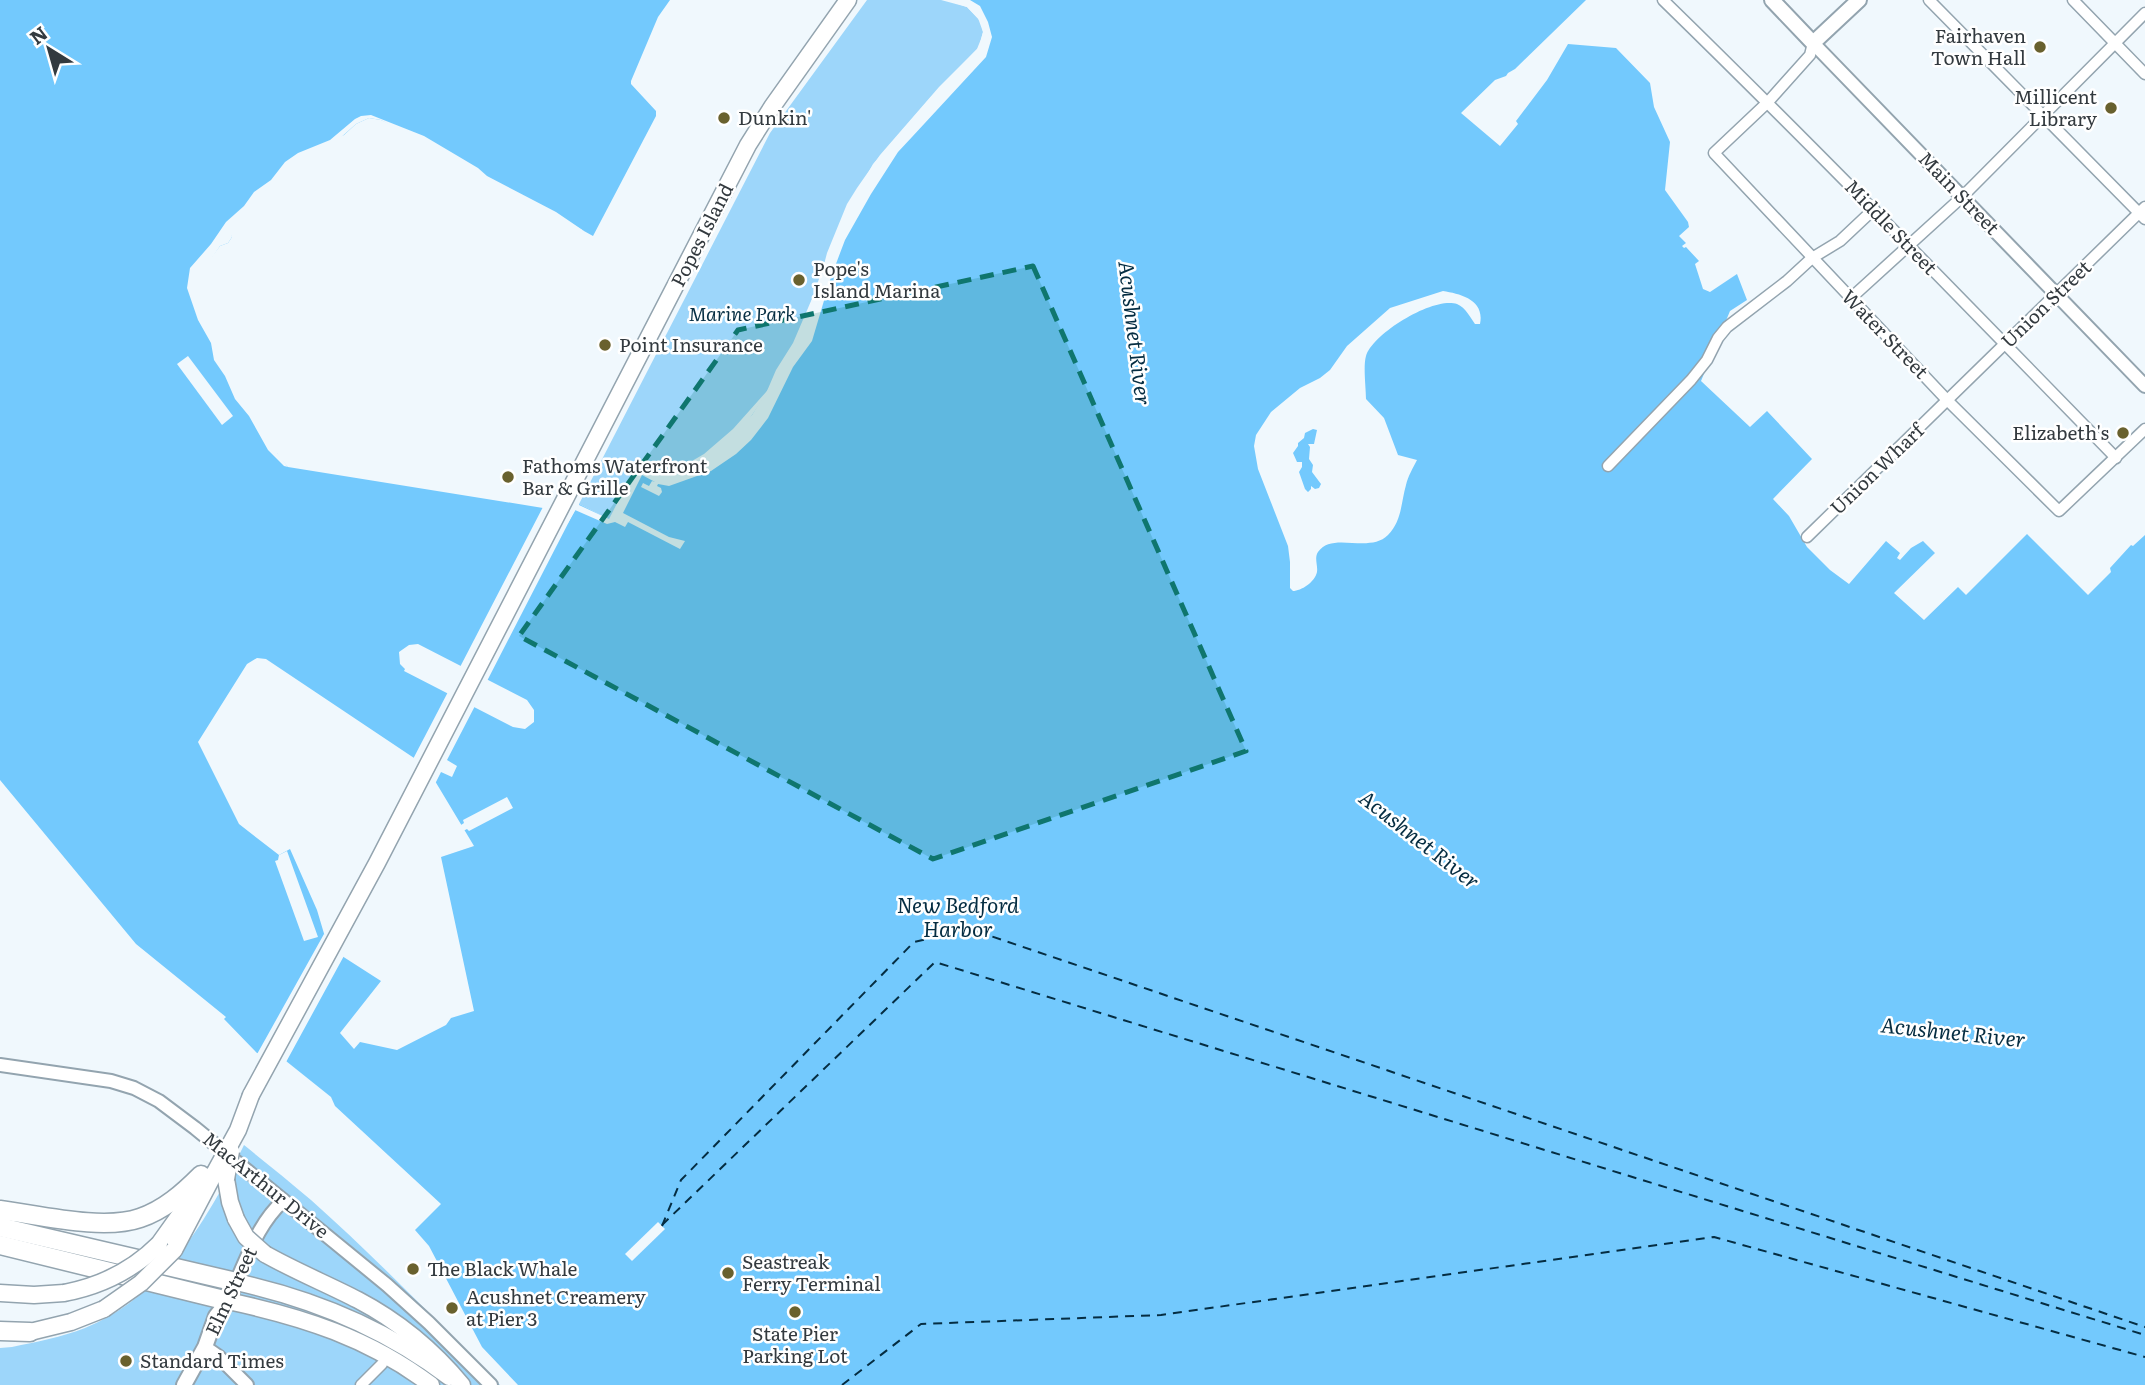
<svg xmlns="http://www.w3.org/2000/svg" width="2145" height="1385" font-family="Literata,serif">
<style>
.green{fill:#9dd6fa}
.forest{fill:#73c9fd;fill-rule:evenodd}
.pier{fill:#f0f8fd}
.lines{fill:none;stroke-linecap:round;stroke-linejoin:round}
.ferry{stroke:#052d42;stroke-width:2;stroke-dasharray:9 7;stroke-linecap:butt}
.minor-casing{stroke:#93a4af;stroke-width:13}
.tertiary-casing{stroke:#93a4af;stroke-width:16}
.secondary-casing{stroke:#93a4af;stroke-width:18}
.primary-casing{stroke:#93a4af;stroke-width:19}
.trunk-casing{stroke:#93a4af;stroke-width:19}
.motorway-casing{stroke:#93a4af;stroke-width:21}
.minor{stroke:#fff;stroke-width:10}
.tertiary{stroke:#fff;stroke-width:12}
.secondary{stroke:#fff;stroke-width:14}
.primary{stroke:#fff;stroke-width:16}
.trunk{stroke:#fff;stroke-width:16}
.motorway{stroke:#fff;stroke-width:18}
.primary-bridge-casing{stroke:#93a4af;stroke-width:19;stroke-linecap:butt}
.trunk-bridge-casing{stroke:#93a4af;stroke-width:19;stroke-linecap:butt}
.primary-bridge{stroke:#fff;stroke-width:16}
.trunk-bridge{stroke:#fff;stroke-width:16}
.marked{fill:#0f766e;fill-opacity:0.2;stroke:#0f766e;stroke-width:5;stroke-dasharray:14 9;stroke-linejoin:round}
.poi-dot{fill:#69612e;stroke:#fff;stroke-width:2.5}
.labels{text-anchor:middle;stroke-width:5;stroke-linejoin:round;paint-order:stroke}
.poi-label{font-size:19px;fill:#333a3f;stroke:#fff;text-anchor:start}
.street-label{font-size:19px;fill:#333a3f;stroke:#fff}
.park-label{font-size:19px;font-style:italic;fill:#072f44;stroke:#fff}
.water-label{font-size:21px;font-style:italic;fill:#052d42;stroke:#fff}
</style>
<rect width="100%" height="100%" fill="#f0f8fd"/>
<g class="green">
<path d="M867,0h74l26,7 14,15 2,10 -2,7 -4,10 -38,38 -59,68 -23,33 -10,16 -20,49 -7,27 -27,63 -17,27 -9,21 -34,38 -29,25 -19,11 -23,6 -15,-6 -13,6 -25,48 -30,-15 191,-371z"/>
<path d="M244,1145c22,18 45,36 67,55 66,59 127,122 189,185h-500v-37l12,-1c24,-5 50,-10 73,-19 79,-32 124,-111 159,-183z"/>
</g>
<g class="forest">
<path d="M0,0h670l-12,17 -27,64v3l25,27v5l-63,120 -199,-110 -13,-6 -12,-2 -13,6 -12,11 -36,17 -35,30 -45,46 4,9 -4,6 -8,3 -16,21 -6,13v12l19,60 63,106 8,9 255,41 25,15 11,-19 30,15 27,-50 4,-1 19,7 25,-1 51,-34 66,-97 66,-162 115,-132 3,-21 -13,-21 -22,-7h636l-71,69 -7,4 -2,3 -11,4 -34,33 39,33 18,-22 -2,-3 31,-41 21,-36 48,4 34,35 4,24 16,35 -5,48 23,32 1,5 -10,9 7,7 -4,3 2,2 2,-1 13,14 -4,3 8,25 7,3 27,-18 10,26 -17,11 -29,70 49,46 17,-16 45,48 -39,40 16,17 18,31 23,23 19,14 37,-43 14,12 -3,5 3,2 11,-12 12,-7 12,12 -41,40 30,27 34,-33 8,8 61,-61 61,61 23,-23 -1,-4 21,-23 2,1 12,-11v850h-1627l-36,-38 -53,-101 -14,-16 26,-26 -106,-98 -4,-9 -45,-36 -29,-8 -33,-34 2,-2 -90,-73 -136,-164zM1443,291c18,3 42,9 37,33h-5c-5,-7 -9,-16 -18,-20 -23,-8 -84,29 -91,52 -3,10 0,32 0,43l18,19 14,37 19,5c-4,8 -9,16 -11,25 -5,17 -4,36 -18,50 -19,19 -56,-4 -70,17 -4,6 0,13 -1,20 -2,10 -16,19 -24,19l-3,-3v-26l-2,-16 -30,-77 -4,-23 2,-11 15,-23 29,-24 20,-10 10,-8 17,-24 43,-38zM418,644l109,56 7,10v12l-9,7 -12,-2 -109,-56 1,-2 -5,-5 -1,-12 10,-7zM257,658l9,1 160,107 48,80 -33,11 33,154 -23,7 -5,7 -49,25 -37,-8 -6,7 -14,-16 41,-52 -53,-34 -11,-37 -27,-61 -11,6 -40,-31 -41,-82 49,-78z"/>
<path d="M1313,429l4,1 -3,14h-6l2,3 -1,12 4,6 -1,7 9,12 -2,4 -4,1 -4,-3v3l-3,3 -3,-3 -6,-17 3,-5v-5h-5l-4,-9 5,-7v-3l6,-5 1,-5z"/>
</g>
<g class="pier">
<path d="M946,0h24l10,6 8,16 4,15 -6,20 -74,80 -14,15 -27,42 -26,46 -14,37 -19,64 -19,26 -25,51 -17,22 -15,14 -25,17 -42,15 -11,-2 -1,2 4,2 1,4 -3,4 -18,-9 2,-4 6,3 3,-5 3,1 -13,-7 -19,38 46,24 16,4 -5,8 -52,-27 -3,5 -10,-5 -8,2 -32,-14 -89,173 -27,-14 85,-164 23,13 9,-16 3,-1v4l30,14 25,-48 8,4 -6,-6 3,-4h8l13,7 8,1 25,-6 39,-30 20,-22 46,-74 26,-77 21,-49 28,-51 58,-67 48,-50 4,-15 -5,-14 -11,-11z"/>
<path d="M371,115l53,21 54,32 9,8 69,36 28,19 -11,-3 -77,-40v-2l-55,-33 -60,-33 -12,-2 -13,6 -27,24 -20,5 -43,37 -11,14v7l-7,7 -4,-1 -13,12 1,8 -4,6 -8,3 -15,22 -6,15 1,13 23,62 39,61 16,35 10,13 -4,-1 -16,-16 -19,-34 -14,-17 -10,-23 -11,-16 -3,-17 -13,-23 -11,-32 3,-20 21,-24 15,-22 18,-16 10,-14 17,-12 14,-18 13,-9 32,-13 25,-21 6,-3z"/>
<path d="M188,356l45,60 -11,9 -45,-61z"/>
<path d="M449,690l27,14 -29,56 10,6 -5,11 -11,-5 -7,14 -10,-17 -12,-8z"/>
<path d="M507,797l6,11 -44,23 -2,-2 -6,3 -3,-5 6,-4 -1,-3z"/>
<path d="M287,851l31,86 -14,4 -29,-80 3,-1 1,-5z"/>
<path d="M324,934l5,3 2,8 14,9 -60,110 -29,-8z"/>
<path d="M658,1222l7,7 -33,32 -7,-7z"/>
</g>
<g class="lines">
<g class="ferry">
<path d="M662,1225l273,-263 1210,373"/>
<path d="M662,1226l19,-46 233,-238 56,-13 1175,398"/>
<path d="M842,1385l79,-61 240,-9 553,-78 431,120"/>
</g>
<g class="minor-casing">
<g id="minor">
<path d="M1663,0c154,150 303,304 453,458"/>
<path d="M1929,0l216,219"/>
<path d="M2073,0l72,74"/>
<path d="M1813,43l-3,12 -42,47 -54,51 233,247 112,111 86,-82"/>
<path d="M1851,298l111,-101 183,-184"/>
<path d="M1608,466l83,-86 16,-20 11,-22 9,-11 60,-46 25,-23 28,-17 34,-32"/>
<path d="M1807,537l338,-330"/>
<path d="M361,1385l21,-21"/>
</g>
</g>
<g class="tertiary-casing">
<g id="tertiary">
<path d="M1813,43l332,343"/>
<path d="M0,1065l111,16 23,7 25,13 36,27 192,157 42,38 62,62"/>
<path d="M236,1282c13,-29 23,-59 47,-81"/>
<path d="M205,1347l13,9 29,29"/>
</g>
</g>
<g class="secondary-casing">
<g id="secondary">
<path d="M1772,0l41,43 46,-43"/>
<path d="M184,1385l21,-38 11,-31 12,-15 8,-19"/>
</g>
</g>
<g class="primary-casing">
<g id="primary">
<path d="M159,1244l20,-28 19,-36"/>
<path d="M236,1282c78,17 149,46 213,95"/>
<path d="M0,1293l34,2 30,-2"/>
<path d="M228,1301c75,16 141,37 203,84"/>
</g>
</g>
<g class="trunk-casing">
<g id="trunk">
<path d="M251,1095l126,-232 371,-718 24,-38 76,-107"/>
<path d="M226,1179l4,23 6,17"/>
<path d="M174,1250l41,-78"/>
<path d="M265,1254c30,17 62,30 93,46 40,21 75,50 104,85"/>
<path d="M30,1332l41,-10 33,-13"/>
</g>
</g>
<g class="motorway-casing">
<g id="motorway">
<path d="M0,1210c39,5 103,21 140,8 24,-8 43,-25 61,-43"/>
<path d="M0,1227l236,55"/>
<path d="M0,1245l228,56"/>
<path d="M0,1331l30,1"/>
</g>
</g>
<use href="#minor" class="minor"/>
<use href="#tertiary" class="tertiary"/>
<use href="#secondary" class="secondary"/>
<use href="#primary" class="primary"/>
<use href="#trunk" class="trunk"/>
<use href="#motorway" class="motorway"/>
<g class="primary-bridge-casing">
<path id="primary-bridge" d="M64,1293c37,-7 68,-22 95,-49"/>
</g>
<g class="trunk-bridge-casing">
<g id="trunk-bridge">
<path d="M215,1172l23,-42 13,-35"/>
<path d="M226,1179l5,-28"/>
<path d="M236,1219l10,18 19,17"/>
<path d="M104,1309l37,-26 33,-33"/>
</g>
</g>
<use href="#primary-bridge" class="primary-bridge"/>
<use href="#trunk-bridge" class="trunk-bridge"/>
</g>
<path class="marked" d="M1033,266l213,485 -313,108 -414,-223 219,-306z"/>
<g class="poi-dot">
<circle cx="2040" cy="47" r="7"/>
<circle cx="2111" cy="108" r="7"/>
<circle cx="724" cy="118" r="7"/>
<circle cx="799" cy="280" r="7"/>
<circle cx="605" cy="345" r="7"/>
<circle cx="2123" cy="433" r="7"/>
<circle cx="508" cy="477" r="7"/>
<circle cx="413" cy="1269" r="7"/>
<circle cx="728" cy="1273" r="7"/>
<circle cx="452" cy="1308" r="7"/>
<circle cx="795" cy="1312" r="7"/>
<circle cx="126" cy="1361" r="7"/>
</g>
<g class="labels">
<g class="poi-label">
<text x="2026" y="43" text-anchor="end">Fairhaven<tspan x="2026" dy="22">Town Hall</tspan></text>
<text x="2097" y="104" text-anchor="end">Millicent<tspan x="2097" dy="22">Library</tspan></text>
<text x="738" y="125">Dunkin'</text>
<text x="813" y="276">Pope's<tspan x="813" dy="22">Island Marina</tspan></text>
<text x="619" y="352">Point Insurance</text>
<text x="2109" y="440" text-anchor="end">Elizabeth's</text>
<text x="522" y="473">Fathoms Waterfront<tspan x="522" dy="22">Bar &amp; Grille</tspan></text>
<text x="742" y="1269">Seastreak<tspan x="742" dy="22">Ferry Terminal</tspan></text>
<text x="427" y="1276">The Black Whale</text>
<text x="466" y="1304">Acushnet Creamery<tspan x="466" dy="22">at Pier 3</tspan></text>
<text x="795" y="1341" text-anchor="middle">State Pier<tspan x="795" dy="22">Parking Lot</tspan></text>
<text x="140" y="1368">Standard Times</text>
</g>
<g class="street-label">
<text transform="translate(1959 193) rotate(46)" y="7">Main Street</text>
<text transform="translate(1891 227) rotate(46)" y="7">Middle Street</text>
<text transform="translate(702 235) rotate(-63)" y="7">Popes Island</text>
<text transform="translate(2046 304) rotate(-44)" y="7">Union Street</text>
<text transform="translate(1885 334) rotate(46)" y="7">Water Street</text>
<text transform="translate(1877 469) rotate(-44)" y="7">Union Wharf</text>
<text transform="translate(266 1185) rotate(39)" y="7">MacArthur Drive</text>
<text transform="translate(231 1291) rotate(-65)" y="7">Elm Street</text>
</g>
<g class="park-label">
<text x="742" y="321">Marine Park</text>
</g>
<g class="water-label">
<text transform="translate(1134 333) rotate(83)" y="7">Acushnet River</text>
<text transform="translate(1419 840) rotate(38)" y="7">Acushnet River</text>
<text x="958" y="913">New Bedford<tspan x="958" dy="24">Harbor</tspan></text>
<text transform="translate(1953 1033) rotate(6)" y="7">Acushnet River</text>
</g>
</g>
<g transform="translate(49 49) rotate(323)" stroke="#ffffff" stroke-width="5" paint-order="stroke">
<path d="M0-5L12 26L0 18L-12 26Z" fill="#333a3f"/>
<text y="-10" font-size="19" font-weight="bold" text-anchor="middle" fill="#333a3f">N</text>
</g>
</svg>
